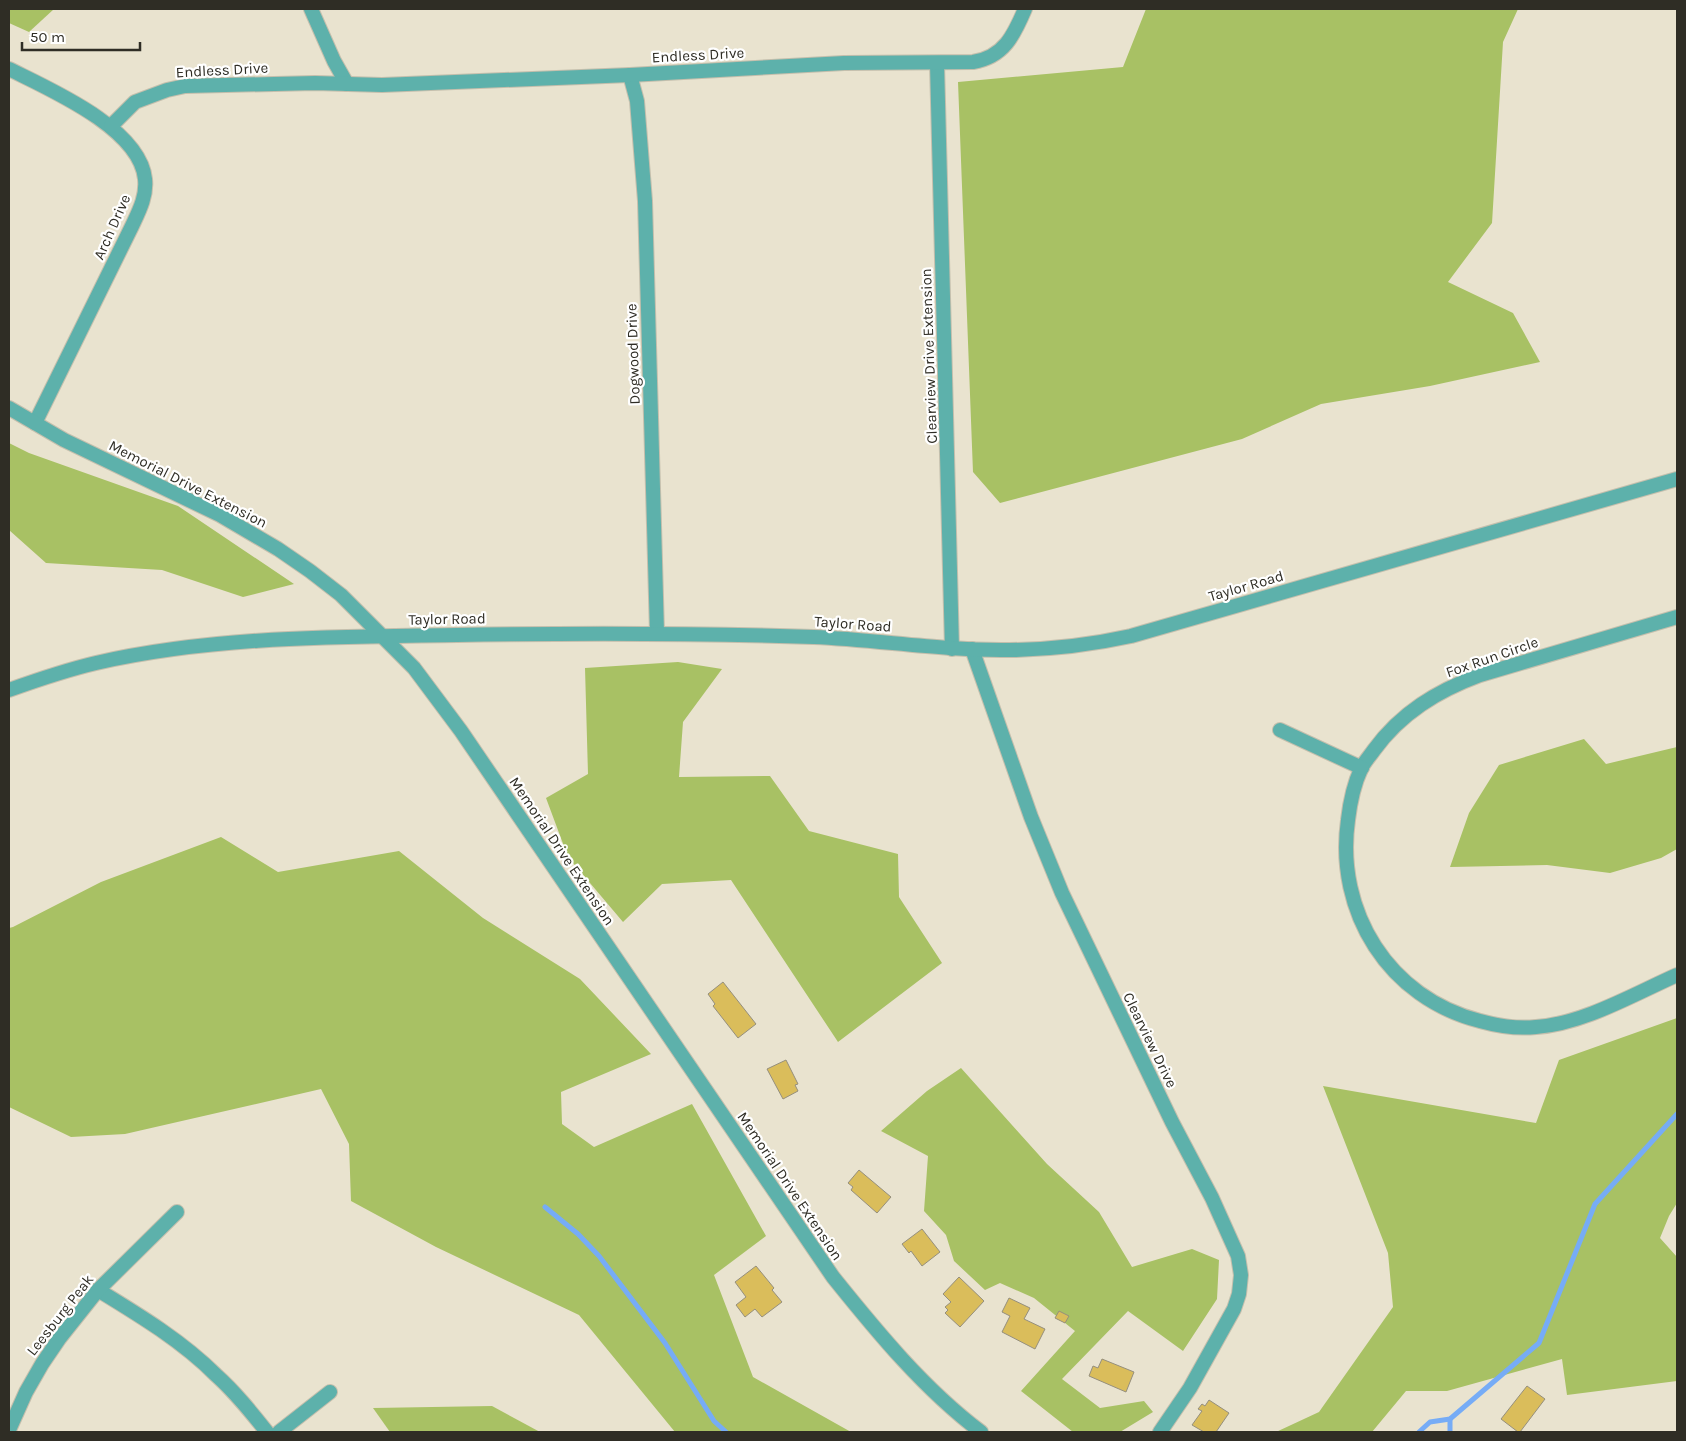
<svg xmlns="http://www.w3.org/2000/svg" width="1686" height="1441" font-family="Karla,sans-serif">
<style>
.forest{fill:#a8c164}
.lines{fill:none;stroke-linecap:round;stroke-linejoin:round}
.stream{stroke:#76acf6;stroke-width:5}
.building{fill:#dabd5b;stroke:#958f7d}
.minor-casing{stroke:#c4bfad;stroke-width:16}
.tertiary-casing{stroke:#c4bfad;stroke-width:16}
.minor{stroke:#5db1ab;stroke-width:14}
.tertiary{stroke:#5db1ab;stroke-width:14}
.labels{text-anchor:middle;stroke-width:4.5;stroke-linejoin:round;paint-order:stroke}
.street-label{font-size:15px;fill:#2f2d25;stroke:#fff}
</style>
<rect width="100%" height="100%" fill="#e9e3cf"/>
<g class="forest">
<path d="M9,9h45l-25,23 -20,-9z"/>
<path d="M1146,9h372l-15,33 -11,181 -44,59 65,31 27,49 -110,24 -109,18 -79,35 -242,64 -27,-31 -15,-390 165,-15z"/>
<path d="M9,443l20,10 149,53 116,78 -51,13 -81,-27 -116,-7 -37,-33z"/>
<path d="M678,662l44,7 -39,53 -4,55 91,-1 39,55 89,23 1,43 43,66 -104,79 -107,-162 -69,4 -39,38 -55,-65 -22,-59 42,-24 -3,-106z"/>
<path d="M1584,739l22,25 71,-17v102l-16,9 -51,15 -63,-8 -97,2 19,-54 30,-48z"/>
<path d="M221,837l57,35 121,-21 84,67 97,61 71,75 -90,38 1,32 32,23 98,-43 74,132 -52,39 39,102 98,55h-176l-96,-117 -143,-68 -85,-46 -2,-57 -28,-55 -196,45 -54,3 -62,-30v-179l4,-1 88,-45z"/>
<path d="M1677,1018v185l-8,13 -9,22 17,19v124l-110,14 -5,-36 -115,32h-41l-34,41h-96l43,-20 74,-105 -5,-54 -65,-167 213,37 23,-63z"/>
<path d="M961,1068l86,96 52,48 33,55 60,-18 27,11 -2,39 -34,52 -55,-40 -66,68 38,29 44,-7 9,11 -33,20h-47l-52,-41 54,-60 -41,-33 -34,-15 -15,7 -31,-29 -8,-26 -22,-24 4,-55 -47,-25 46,-40z"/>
<path d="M492,1406l48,26h-150l-17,-24z"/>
</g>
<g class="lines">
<g class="stream">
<path d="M545,1207l33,27 21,22 66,87 49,78 12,11"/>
<path d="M1419,1432l11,-10 20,-3 89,-76 56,-139 82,-90"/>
<path d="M1450,1432v-13"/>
</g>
</g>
<g class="building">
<path d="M723,982l33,42 -18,14 -25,-32 2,-2 -7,-10z"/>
<path d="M786,1060l12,24 -3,1 3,6 -15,8 -16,-30z"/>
<path d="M859,1170l32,27 -14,16 -26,-23 2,-3 -5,-4z"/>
<path d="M922,1229l18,23 -18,14 -11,-15 -2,2 -7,-9z"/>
<path d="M756,1266l18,22 -2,2 10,12 -20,15 -7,-8 -10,8 -9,-12 10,-8 -11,-15z"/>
<path d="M959,1277l25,24 -24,26 -15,-14 3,-3 -3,-3 6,-5 -8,-8z"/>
<path d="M1009,1298l21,10 -6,11 21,10 -10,20 -33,-17 8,-16 -8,-4z"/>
<path d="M1059,1311l10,5 -4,7 -10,-5z"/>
<path d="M1102,1359l32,13 -8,20 -37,-16 4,-10 5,2z"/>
<path d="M1527,1386l18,13 -25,33h-2l-17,-13z"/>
<path d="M1209,1400l20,13 -13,19h-12l-12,-7 10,-14 -4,-2 4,-5 3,2z"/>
</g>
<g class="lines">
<g class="minor-casing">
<g id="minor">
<path d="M311,9l23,52 13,23"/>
<path d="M937,63l15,586"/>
<path d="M9,69c40,20 131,59 136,110 2,17 -6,32 -13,47l-97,197"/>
<path d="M630,75l7,26 8,100 12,432"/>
<path d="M111,126l24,-24 32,-12 18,-4 130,-3 67,2 248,-10 214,-12 129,-1c31,-5 41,-27 52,-53"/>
<path d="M1677,617l-197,58c-43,16 -79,38 -106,75 -4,6 -10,12 -13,19 -7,15 -11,34 -13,51 -13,92 41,178 132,201 18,5 37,8 56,6 47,-3 98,-33 141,-52"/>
<path d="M972,649l59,168 31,76 110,229 40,76 26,58 3,19 -2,19 -5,15 -44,79 -30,44"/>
<path d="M9,690c28,-10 57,-20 87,-27 118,-27 241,-26 361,-28 119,-2 238,-2 357,2 46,2 91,8 136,11 61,5 122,1 181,-12l546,-157"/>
<path d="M1280,730l82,38"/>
<path d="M98,1290c41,25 84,51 118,85 19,17 35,37 51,57"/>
<path d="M9,1430l17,-38 16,-28 17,-25 39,-49 79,-78"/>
<path d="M279,1432l51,-40"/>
</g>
</g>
<g class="tertiary-casing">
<path id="tertiary" d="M9,408l55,32 156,75 58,34 32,22 31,24 73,73 47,63 372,546c45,56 91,112 148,155"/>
</g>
<use href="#minor" class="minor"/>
<use href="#tertiary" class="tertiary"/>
</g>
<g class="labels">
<g class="street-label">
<text transform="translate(698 55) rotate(-3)" y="5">Endless Drive</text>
<text transform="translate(222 70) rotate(-3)" y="5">Endless Drive</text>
<text transform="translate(112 227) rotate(-66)" y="5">Arch Drive</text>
<text transform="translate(633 354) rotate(-92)" y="5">Dogwood Drive</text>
<text transform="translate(929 356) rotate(-92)" y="5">Clearview Drive Extension</text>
<text transform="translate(188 484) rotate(27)" y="5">Memorial Drive Extension</text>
<text transform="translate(1246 586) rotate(-16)" y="5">Taylor Road</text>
<text transform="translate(447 619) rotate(-1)" y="5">Taylor Road</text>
<text transform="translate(853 624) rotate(4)" y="5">Taylor Road</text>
<text transform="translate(1492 657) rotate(-19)" y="5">Fox Run Circle</text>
<text transform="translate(562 851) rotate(56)" y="5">Memorial Drive Extension</text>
<text transform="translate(1150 1040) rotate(64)" y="5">Clearview Drive</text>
<text transform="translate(790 1186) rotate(56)" y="5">Memorial Drive Extension</text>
<text transform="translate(60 1315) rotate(-52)" y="5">Leesburg Peak</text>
</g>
</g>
<rect width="1686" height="1441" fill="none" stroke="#2f2d25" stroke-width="20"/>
<path d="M22 42v8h118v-8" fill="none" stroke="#2f2d25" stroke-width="2.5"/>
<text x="30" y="42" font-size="15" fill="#2f2d25" stroke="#ffffff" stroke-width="4" paint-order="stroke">50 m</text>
</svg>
